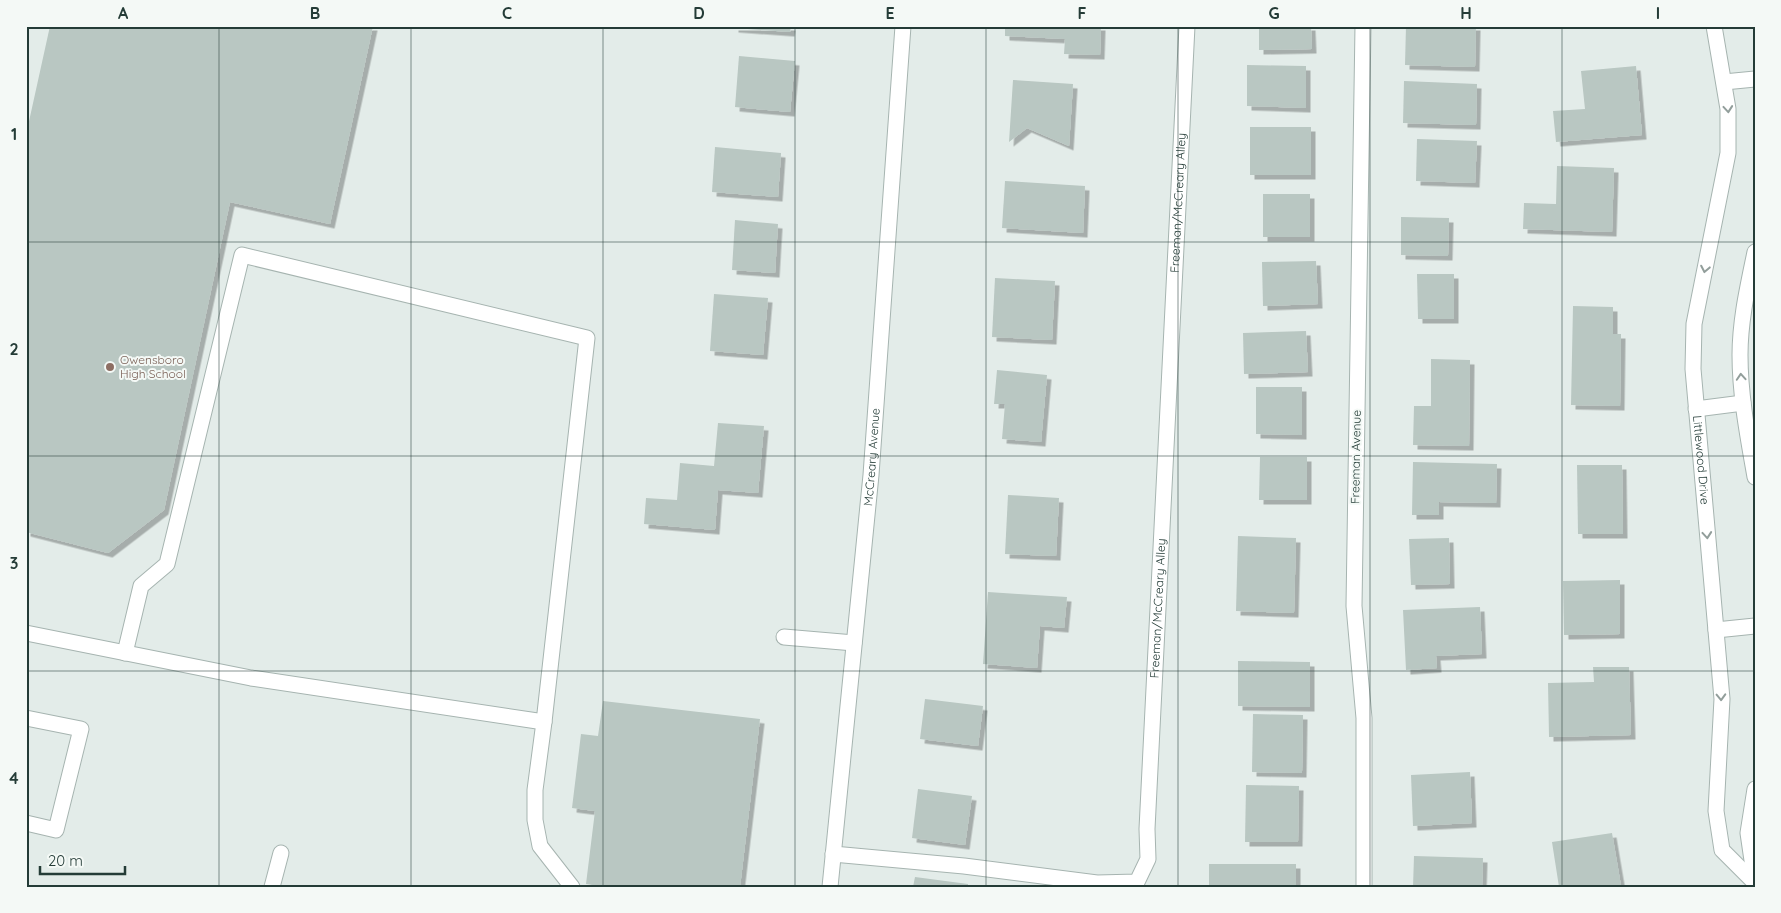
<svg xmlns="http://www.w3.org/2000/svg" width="1781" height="913" font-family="Quicksand,sans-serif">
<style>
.building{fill:#b9c7c2;filter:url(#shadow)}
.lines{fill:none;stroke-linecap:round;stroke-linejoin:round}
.minor-casing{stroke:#a6b4b0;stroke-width:17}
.minor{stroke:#fff;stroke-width:15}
.oneway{stroke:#929e9b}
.grid{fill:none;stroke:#243c37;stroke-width:1;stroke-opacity:0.55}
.education-dot{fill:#8d6e63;stroke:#f4f9f6;stroke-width:2}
.labels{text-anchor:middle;stroke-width:4;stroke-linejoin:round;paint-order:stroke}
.street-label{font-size:12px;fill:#243c37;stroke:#f4f9f6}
.education-label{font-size:12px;fill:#785e54;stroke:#f4f9f6;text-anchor:start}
.neatline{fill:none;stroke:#243c37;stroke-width:2}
.grid-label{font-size:16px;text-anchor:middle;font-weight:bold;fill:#243c37}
</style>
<defs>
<filter id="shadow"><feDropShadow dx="4.5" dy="4.5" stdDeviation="0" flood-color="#0004"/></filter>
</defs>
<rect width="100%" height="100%" fill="#e3ece9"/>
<g class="building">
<path d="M50,26h323l-43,198 -100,-22 -66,308 -56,43 -82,-21v-397z"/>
<path d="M734,26h57l-1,6 -56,-4z"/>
<path d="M1005,26h96l-1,29 -36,-1 1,-15 -60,-3z"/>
<path d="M1259,26h52l1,23 -53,1z"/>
<path d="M1406,26h70l-1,41 -70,-2z"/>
<path d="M739,56l56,5 -5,51 -55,-5z"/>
<path d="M1247,65l59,1v42l-59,-2z"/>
<path d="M1636,66l6,69 -86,7 -3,-31 32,-2 -4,-38z"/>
<path d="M1013,80l60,4 -4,62 -42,-18 -18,14z"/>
<path d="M1404,81l73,3 -1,41 -73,-2z"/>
<rect x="1250" y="127" width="61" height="48"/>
<path d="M1417,139l60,2 -2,42 -59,-2z"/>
<path d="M715,147l66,6 -3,44 -66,-5z"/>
<path d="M1557,166l57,2 -2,64 -89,-3 1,-26 32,1z"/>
<path d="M1005,181l80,5 -2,47 -81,-5z"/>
<rect x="1263" y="194" width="47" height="43"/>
<path d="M1401,217l48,1 -1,38 -47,-1z"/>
<path d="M735,220l43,4 -3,49 -43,-3z"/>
<path d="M1316,261l2,43 -55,2 -1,-44z"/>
<path d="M1417,274h37v45h-36z"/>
<path d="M995,278l60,3 -3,59 -60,-3z"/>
<path d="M714,294l54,4 -5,57 -53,-4z"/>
<path d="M1573,306l40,1v27h8l-1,72 -49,-1z"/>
<path d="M1306,331l2,41 -64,2 -1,-41z"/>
<path d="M1431,359l39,1 -1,86 -56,-1 1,-39h17z"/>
<path d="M997,370l50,5 -6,67 -39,-3 3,-35h-11z"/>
<path d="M1256,387h46v48l-46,-1z"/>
<path d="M718,423l46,3 -6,67 -40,-3 -3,40 -71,-6 2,-26 31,2 3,-37 34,3z"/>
<path d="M1260,457h47v43h-48z"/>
<path d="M1413,462l84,2 -1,39 -57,-1v13h-27z"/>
<path d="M1577,465h45l1,69h-45z"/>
<path d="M1008,495l51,3 -3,58 -51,-2z"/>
<path d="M1238,536l58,2 -2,75 -58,-2z"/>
<path d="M1449,538l1,46 -39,1 -2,-46z"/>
<path d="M1620,580v54l-56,1 -1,-54z"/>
<path d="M988,592l79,5 -3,31 -24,-2 -3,42 -54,-4z"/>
<path d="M1480,607l2,47 -46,2 1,12 -31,2 -3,-60z"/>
<path d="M1238,661l72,1v45l-72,-1z"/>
<path d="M1593,667h36l2,68 -82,2 -1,-54 46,-1z"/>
<path d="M925,699l58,7 -5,40 -58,-7z"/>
<path d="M603,701l157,18 -20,168h-131l-23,-3 9,-73 -23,-3 9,-74 17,2z"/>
<path d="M1253,714l50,1 -1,58 -50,-1z"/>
<path d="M1470,772l2,51 -59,3 -2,-51z"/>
<path d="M1246,785l53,1 -1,56h-53z"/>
<path d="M918,789l54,7 -7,49 -53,-7z"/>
<path d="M1612,833l9,53 -62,1 -7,-45z"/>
<path d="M1414,856l69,2 -1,29h-69z"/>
<rect x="1209" y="864" width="87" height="23"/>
<path d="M915,877l53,7v3h-55z"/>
</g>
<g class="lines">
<g class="minor-casing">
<g id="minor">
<path d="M1363,26l-9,580 10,112v169"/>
<path id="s1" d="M1714,26l14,83v44l-34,171 -1,45 29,330 -6,112 6,39 33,33"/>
<path d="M1724,82l31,-3"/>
<path d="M1755,252c-7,34 -15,68 -15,103 0,41 8,82 15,122"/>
<path d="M1696,409l47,-6"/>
<path d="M1716,630l39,-4"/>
<path d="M26,633l225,45 293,44"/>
<path d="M784,637l70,6"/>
<path d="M125,653l16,-67 26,-22 75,-309 345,83 -43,384 -9,68v30l5,26 32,41"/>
<path d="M26,718l55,11 -25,101 -30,-7"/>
<path d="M1755,789l-7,44 7,48"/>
<path id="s2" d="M833,854l131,12 133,17 40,-1 11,-23 -1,-30 40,-803"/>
<path d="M272,887l9,-34"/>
<path id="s3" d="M830,887l41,-412 32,-449"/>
</g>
</g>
<use href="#minor" class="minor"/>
</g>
<defs><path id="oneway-chevron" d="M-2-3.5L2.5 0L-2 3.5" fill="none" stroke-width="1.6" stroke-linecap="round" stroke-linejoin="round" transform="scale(1.25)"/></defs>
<g class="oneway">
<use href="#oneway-chevron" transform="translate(1728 109) rotate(85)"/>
<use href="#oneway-chevron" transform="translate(1705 269) rotate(101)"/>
<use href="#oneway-chevron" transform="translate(1741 377) rotate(-94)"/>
<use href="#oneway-chevron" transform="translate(1707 535) rotate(85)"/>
<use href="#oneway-chevron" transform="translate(1721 697) rotate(88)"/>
</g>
<path class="grid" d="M219,26v861M411,26v861M603,26v861M795,26v861M986,26v861M1178,26v861M1370,26v861M1562,26v861M26,242h1729M26,456h1729M26,671h1729"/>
<circle class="education-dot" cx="110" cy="367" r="5"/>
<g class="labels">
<g class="street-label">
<text dy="4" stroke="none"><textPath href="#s2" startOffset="988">Freeman/McCreary Alley</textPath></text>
<text dy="4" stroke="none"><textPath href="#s3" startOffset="432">McCreary Avenue</textPath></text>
<text transform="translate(1356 457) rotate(-89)" y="4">Freeman Avenue</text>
<text dy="4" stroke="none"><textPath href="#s1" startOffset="439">Littlewood Drive</textPath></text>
<text dy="4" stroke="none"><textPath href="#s2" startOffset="582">Freeman/McCreary Alley</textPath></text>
</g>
<g class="education-label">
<text x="120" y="364">Owensboro<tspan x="120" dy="14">High School</tspan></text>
</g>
</g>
<rect width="1781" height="913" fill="none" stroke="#f4f9f6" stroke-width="55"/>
<path d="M40 866v8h85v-8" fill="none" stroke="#243c37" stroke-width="2.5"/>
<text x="48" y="866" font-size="15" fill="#243c37" stroke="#f4f9f6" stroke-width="4" paint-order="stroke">20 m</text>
<rect x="28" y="28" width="1726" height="858" class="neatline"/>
<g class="grid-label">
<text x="123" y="19">A</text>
<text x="315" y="19">B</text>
<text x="507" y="19">C</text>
<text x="699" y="19">D</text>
<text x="890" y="19">E</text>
<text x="1082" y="19">F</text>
<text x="1274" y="19">G</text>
<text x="1466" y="19">H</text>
<text x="1658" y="19">I</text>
<text x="14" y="140">1</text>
<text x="14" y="355">2</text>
<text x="14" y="569">3</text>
<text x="14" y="784">4</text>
</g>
</svg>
